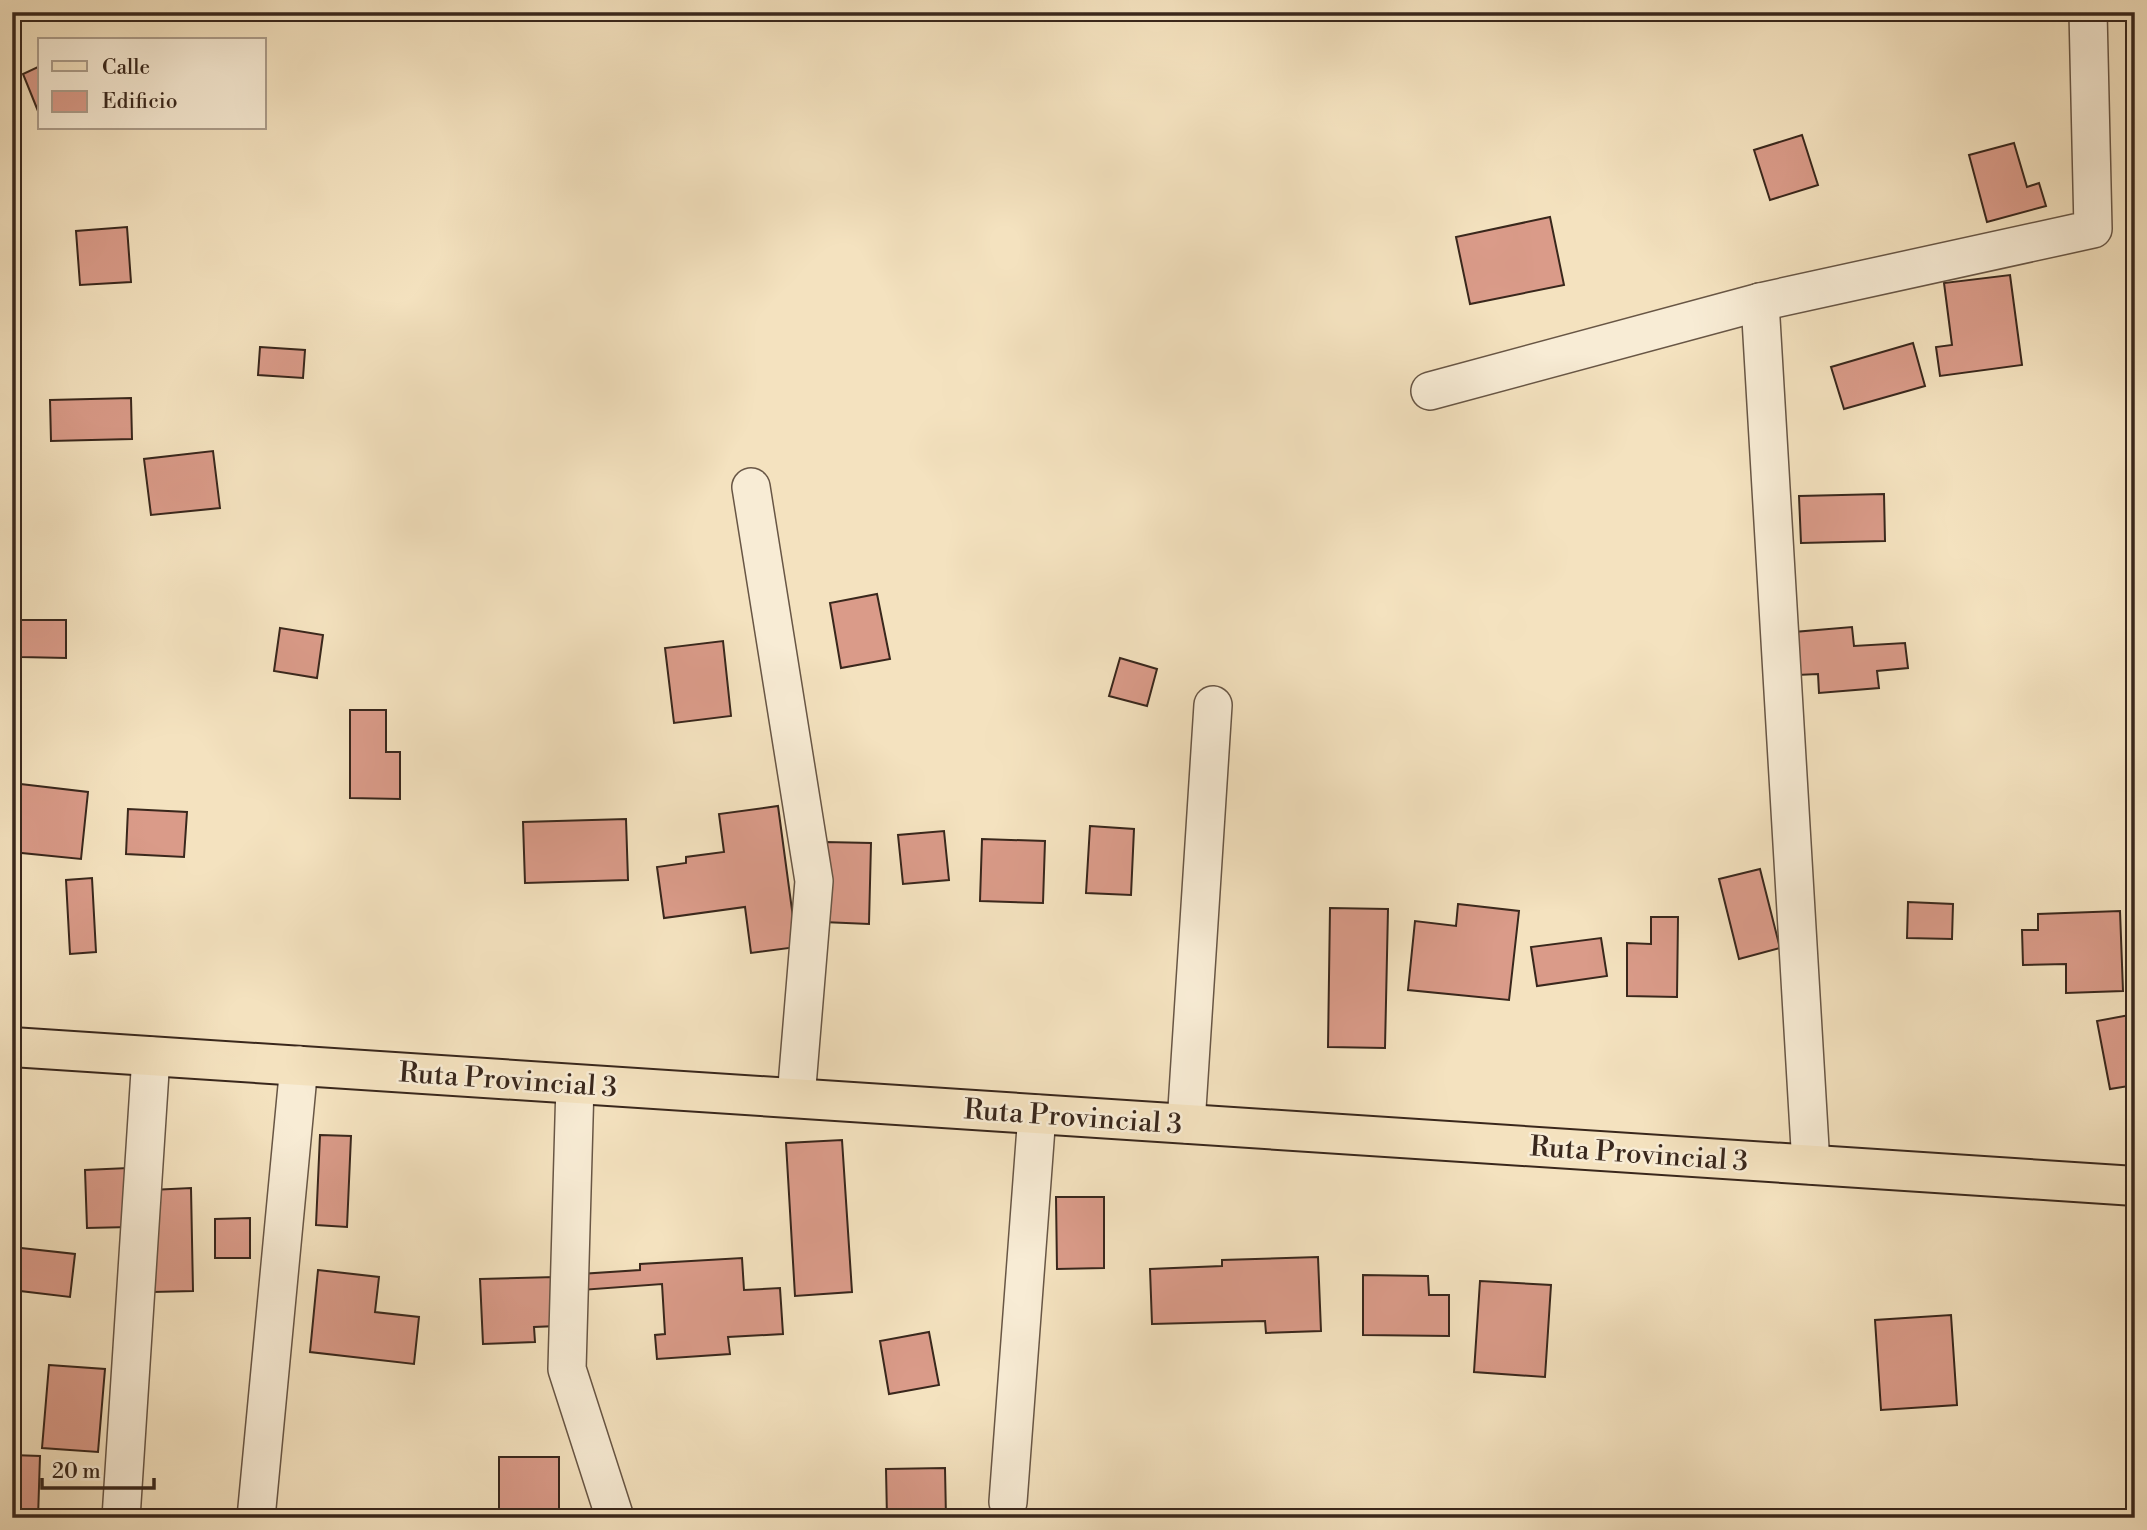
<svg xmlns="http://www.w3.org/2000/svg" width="2147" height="1530" font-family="'Libre Bodoni',serif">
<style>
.building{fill:#da9b89;stroke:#39271c;stroke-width:2}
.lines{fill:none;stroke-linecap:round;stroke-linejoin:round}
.minor-casing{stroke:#685645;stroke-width:40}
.major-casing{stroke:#39271c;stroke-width:42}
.minor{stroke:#f8ecd5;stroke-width:37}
.major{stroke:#f4e2bf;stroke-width:38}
.labels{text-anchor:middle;stroke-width:5;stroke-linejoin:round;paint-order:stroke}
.street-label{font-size:28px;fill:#39271c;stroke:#f8ecd5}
</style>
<rect width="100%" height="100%" fill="#f4e2bf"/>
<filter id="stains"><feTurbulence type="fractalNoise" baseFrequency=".00286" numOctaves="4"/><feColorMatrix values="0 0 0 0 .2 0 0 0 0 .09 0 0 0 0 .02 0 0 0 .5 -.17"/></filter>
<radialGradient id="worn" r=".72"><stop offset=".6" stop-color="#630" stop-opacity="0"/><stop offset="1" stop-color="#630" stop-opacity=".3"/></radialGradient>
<g class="building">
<path d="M40,66v50l-17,-42z"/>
<path d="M1802,135l16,50 -48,15 -16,-50z"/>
<path d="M2014,143l13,44 12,-4 7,23 -59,16 -18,-67z"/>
<path d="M1550,217l14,68 -94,19 -14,-67z"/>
<path d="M127,227l4,55 -51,3 -4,-54z"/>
<path d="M2010,275l12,90 -82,11 -4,-29 16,-2 -8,-62z"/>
<path d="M1913,343l12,43 -81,23 -13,-42z"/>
<path d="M260,347l45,3 -2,28 -45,-3z"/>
<path d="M131,398l1,41 -81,2 -1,-41z"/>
<path d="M213,451l7,57 -69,7 -7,-56z"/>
<path d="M1884,494l1,47 -84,2 -2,-47z"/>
<path d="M877,594l13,65 -49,9 -11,-65z"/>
<path d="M21,620h45v38l-45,-1z"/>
<path d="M1852,627l2,19 51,-3 3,25 -31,3 2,17 -60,5 -1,-19 -21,1 -3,-43z"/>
<path d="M280,628l43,7 -6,43 -43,-7z"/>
<path d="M723,641l8,75 -57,7 -9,-75z"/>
<path d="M1120,658l37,11 -10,37 -38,-10z"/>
<path d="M350,710h36v42h14v47l-50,-1z"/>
<path d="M12,783l76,9 -7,67 -69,-7z"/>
<path d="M778,806l19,141 -46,6 -6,-46 -81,11 -7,-51 29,-4v-6l38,-5 -5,-38z"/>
<path d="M128,809l59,3 -3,45 -58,-3z"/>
<path d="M626,819l2,61 -103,3 -2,-61z"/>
<path d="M1090,826l44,3 -3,66 -45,-2z"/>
<path d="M944,831l5,49 -46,4 -5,-49z"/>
<path d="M982,839l63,2 -2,62 -63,-2z"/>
<path d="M825,842l46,1 -2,81 -46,-2z"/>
<path d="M1760,869l20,79 -41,11 -20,-80z"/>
<path d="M92,878l4,74 -26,2 -4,-74z"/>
<path d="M1908,902l45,2 -1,35 -45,-1z"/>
<path d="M1458,904l61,7 -10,89 -101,-10 7,-69 41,5z"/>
<path d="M1330,908l58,1 -3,139 -57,-1z"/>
<path d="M2120,911l3,80 -57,2v-29l-43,1 -1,-35h16v-16z"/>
<path d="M1651,917h27l-1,80 -50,-1v-53l24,1z"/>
<path d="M1601,938l6,38 -70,10 -6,-39z"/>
<path d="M2135,1014v71l-25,4 -13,-68z"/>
<path d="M320,1135l31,1 -4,91 -31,-2z"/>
<path d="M842,1140l10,152 -57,4 -9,-153z"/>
<path d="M128,1168l2,59 -43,1 -2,-58z"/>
<path d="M191,1188l2,103 -40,1 -2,-102z"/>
<path d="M1056,1197h48v71l-47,1z"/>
<path d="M250,1218v40h-35v-39z"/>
<path d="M12,1247l63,7 -5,43 -58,-7z"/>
<path d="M1318,1257l3,74 -55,2 -1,-12 -113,3 -2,-55 72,-3v-6z"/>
<path d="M742,1258l2,32 36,-2 3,46 -55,3 2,17 -73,5 -2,-24 10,-1 -3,-50 -81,6 -1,-16 60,-4v-6z"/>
<path d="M318,1270l61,7 -4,35 44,5 -5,47 -104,-12z"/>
<path d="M1363,1275l65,1 1,19h20v41l-86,-1z"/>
<path d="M555,1277l2,49 -23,1 1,15 -52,2 -3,-65z"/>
<path d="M1480,1281l71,4 -6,92 -71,-5z"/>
<path d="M1951,1315l6,90 -76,5 -6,-90z"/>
<path d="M929,1332l10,53 -50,9 -9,-53z"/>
<path d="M49,1365l56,4 -7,83 -56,-4z"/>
<path d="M12,1455l28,1 -2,62h-26z"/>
<rect x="499" y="1457" width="60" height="61"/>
<path d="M945,1468l1,50h-59l-1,-49z"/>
</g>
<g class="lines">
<g class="minor-casing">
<g id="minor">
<path d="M1760,302l51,863"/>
<path d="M1430,391l330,-89 333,-73 -5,-217"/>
<path d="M751,487l63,394 -18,217"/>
<path d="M575,1084l-8,285 48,149"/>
<path d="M1186,1124l27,-419"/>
<path d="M1008,1502l29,-388"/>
<path d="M121,1518l30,-462"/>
<path d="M256,1518l43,-453"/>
</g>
</g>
<g class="major-casing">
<path id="major" d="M12,1047l2123,139"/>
</g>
<use href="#minor" class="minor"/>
<use href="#major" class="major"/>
</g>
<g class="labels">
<g class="street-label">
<text transform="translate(508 1079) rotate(4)" y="10">Ruta Provincial 3</text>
<text transform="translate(1073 1116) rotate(4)" y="10">Ruta Provincial 3</text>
<text transform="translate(1639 1153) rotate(4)" y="10">Ruta Provincial 3</text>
</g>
</g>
<rect width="2147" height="1530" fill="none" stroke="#f4e2bf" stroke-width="42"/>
<rect x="14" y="14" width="2119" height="1502" fill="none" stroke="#39271c" stroke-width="3.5"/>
<rect x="21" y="21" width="2105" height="1488" fill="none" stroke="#39271c" stroke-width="2"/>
<rect x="38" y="38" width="228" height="91" fill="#f8ecd5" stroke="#ac9d8b" stroke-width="2"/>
<rect x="52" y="61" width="35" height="10" fill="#f4e2bf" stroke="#ac9d8b" stroke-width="2"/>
<text x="102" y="74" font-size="21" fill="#39271c">Calle</text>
<rect x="52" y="91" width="35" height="21" fill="#da9b89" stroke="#ac9d8b" stroke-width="2"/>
<text x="102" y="108" font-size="21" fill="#39271c">Edificio</text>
<path d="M42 1478v10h112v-10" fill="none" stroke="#39271c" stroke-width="3.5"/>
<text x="52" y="1478" font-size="21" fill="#39271c" stroke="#f8ecd5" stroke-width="5" paint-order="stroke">20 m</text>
<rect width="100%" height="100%" filter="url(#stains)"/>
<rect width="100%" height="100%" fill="url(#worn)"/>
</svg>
